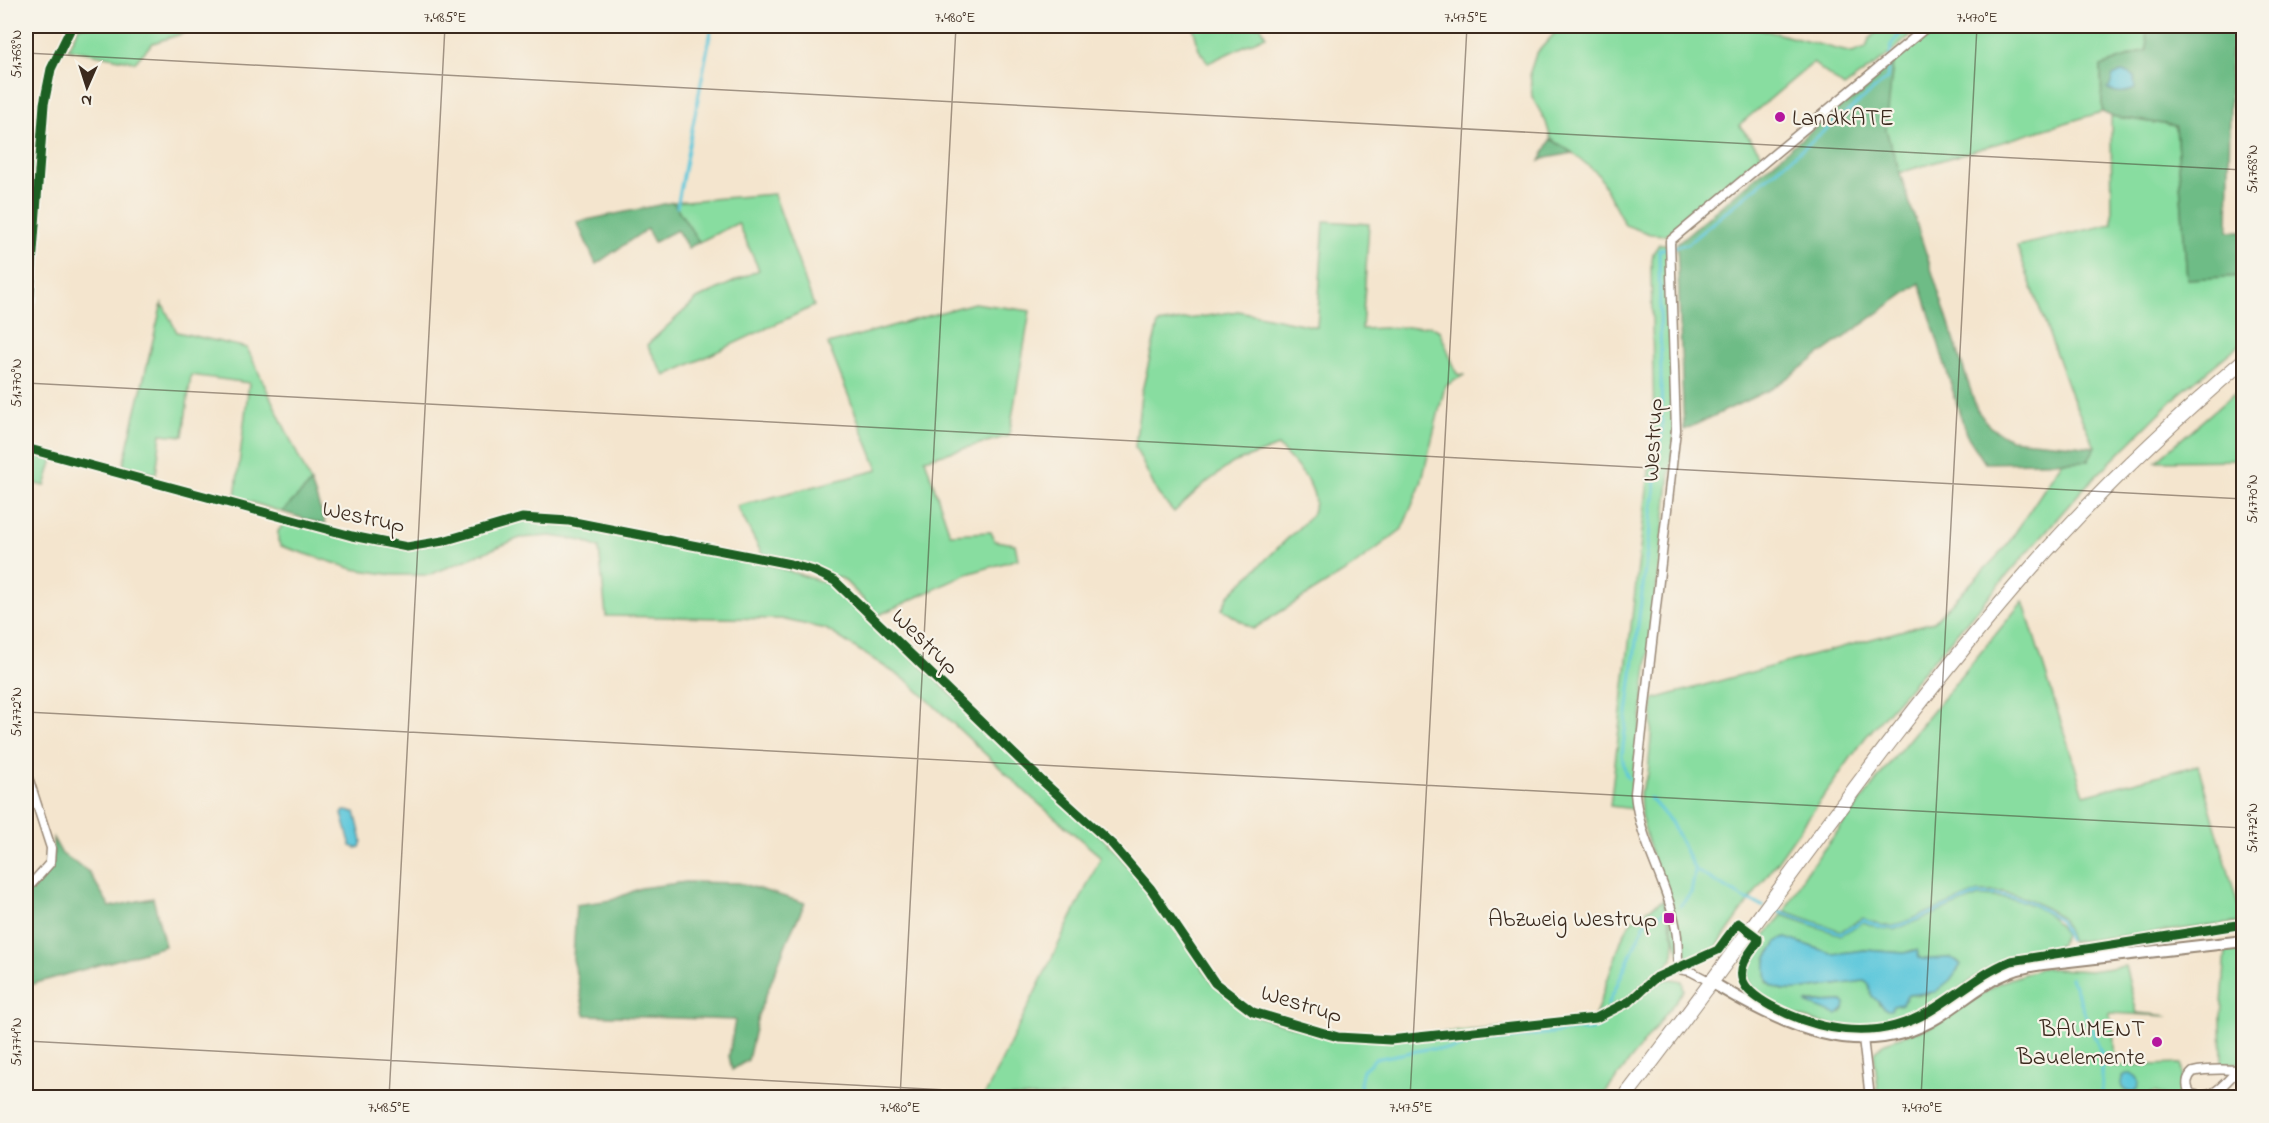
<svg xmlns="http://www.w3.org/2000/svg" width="2269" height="1123" font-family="'Indie Flower',sans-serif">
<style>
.green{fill:#88dda0;stroke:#62845f;stroke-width:1.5;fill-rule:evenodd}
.forest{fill:#6ebc86;stroke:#547352;stroke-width:1.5}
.water{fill:#5fc8db;stroke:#4d797c;stroke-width:1.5}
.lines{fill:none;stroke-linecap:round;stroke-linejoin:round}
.stream{stroke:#5fc8db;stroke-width:3}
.minor-casing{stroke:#988876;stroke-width:11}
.tertiary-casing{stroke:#988876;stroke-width:14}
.primary-casing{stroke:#988876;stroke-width:16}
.minor{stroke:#fff;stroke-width:8}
.tertiary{stroke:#fff;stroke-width:10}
.primary{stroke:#fff;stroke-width:14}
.cycleway-casing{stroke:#f7f3e8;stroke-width:13}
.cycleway{stroke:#1b5e20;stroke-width:9}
.ticks{fill:none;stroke:#3b2a1e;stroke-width:1.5;stroke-opacity:0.45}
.poi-dot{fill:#b5179e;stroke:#f7f3e8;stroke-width:2}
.labels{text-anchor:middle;stroke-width:4.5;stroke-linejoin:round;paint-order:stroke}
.poi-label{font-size:24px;fill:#3b2a1e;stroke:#f7f3e8;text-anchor:end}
.street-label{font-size:24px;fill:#3b2a1e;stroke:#f7f3e8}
.neatline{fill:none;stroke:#3b2a1e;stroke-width:2}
.ticks-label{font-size:15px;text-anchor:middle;fill:#3b2a1e}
</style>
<rect width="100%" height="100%" fill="#f7f3e8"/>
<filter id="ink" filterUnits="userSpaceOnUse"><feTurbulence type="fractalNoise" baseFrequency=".0167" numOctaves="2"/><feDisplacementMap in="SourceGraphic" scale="12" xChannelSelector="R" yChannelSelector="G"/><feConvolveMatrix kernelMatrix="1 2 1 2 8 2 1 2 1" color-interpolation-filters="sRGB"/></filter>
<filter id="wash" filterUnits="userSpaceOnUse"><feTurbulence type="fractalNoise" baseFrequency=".008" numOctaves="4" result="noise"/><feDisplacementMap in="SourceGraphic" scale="24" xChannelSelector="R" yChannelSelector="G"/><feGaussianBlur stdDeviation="1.35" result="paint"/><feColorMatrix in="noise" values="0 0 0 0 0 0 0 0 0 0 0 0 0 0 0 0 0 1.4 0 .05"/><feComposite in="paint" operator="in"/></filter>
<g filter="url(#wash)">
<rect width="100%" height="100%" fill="#f4e5ce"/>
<g class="green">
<path d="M79,26h127l-53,17 -18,19 -67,-13z"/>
<path d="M1193,26h68l5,10 -58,27 -9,-13z"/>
<path d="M1561,26h187l104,27 14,-5 3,-9 15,-13h37l-34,30 -43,31 -31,-24 -74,62 23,29 -96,81 -16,-1 -25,-9 -27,-51 -25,-21 -22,-14 -5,-17 -14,-25 -2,-25 6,-18z"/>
<path d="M1933,26h213l1,24 -46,16 1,46 -203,61 -14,-44 8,-67z"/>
<path d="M2111,116l65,10 11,153 56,-3v66l-64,52 -97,96 -217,248 -150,211c-11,5 -23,13 -35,7l-39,-140 -1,-23 8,-19 6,-75 279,-77 72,-74 57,-86 26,-1 7,-14 -23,-49 -55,-152 95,-22z"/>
<path d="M36,143l-10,156v-154z"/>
<path d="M774,194l40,112 -149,70 -18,-31 50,-46 62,-29 -21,-47 -39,19 -26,-40z"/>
<path d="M1324,221l45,3 -7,105 69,-3 9,5 17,43 7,1 -19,11 -24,98 -19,45 -51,39 -98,61 -31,-20 6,-13 84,-81c12,-26 -18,-51 -34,-69l-45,17 -31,23 -28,26 -16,-18 -23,-47 6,-52 17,-71 80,-13 79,16z"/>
<path d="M1659,244h9l7,187 -43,363 1,15 -23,-3 44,-377 -3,-161 2,-15z"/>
<path d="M162,303l15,29 70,16 64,135 -29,29 -47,-15 14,-114 -58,-8 -8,61 -22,-2 -5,40 -33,-9z"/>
<path d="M974,303l56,8 -21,125 -84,23 25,75 41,-2 4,9 20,3 3,15 -51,15 -88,41 -36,-36 -53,-18 -28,-7 -25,-48 141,-36 -50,-126z"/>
<path d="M2243,386v74l-87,1z"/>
<path d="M26,452l27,7 -8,27 -19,-5z"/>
<path d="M523,520l46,3 189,38 80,26 272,258 39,47 65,93 39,30 85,25 258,-19c12,-4 23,-9 34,-17 19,-13 26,-31 52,-23l2,9 -82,107h-618l117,-240 -69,-59 -123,-116 -83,-53 -45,-10 -175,-3 -7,-68 -16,-7 -32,-5 -31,2 -91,37h-35l-41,-6 -72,-23 -3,-5v-10l8,-10 122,28z"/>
<path d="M2023,601l61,194 114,-30 45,157 -172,20 -10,-25 -32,-18 -26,-7h-24l-85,34 -13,-1 -18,-7 -22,13 -56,-20 20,-37 91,-119z"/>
<path d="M1979,896c34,1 66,6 85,37l-3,11 -4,1 4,6c-23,3 -44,5 -66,15 -21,9 -37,26 -56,38 -54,34 -120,29 -173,-4 -42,-27 -5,-57 16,-85l59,20 22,-13 17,6 14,2zM1798,942l35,12 32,-4 39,3 10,-3c2,3 3,6 6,8 9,8 27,-7 40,5l-2,7 -4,2 -3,6 -22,16 -21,1c-7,12 -15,11 -29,9l-2,-5 -5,-3 -3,-12 -5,-3 -66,9c-10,1 -24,0 -31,-8l-1,-23 10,-16zM1842,1001l2,8 -3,4 -33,-11z"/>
<path d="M1663,900l11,38 -1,20 -7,10 -14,7 -23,23 -34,18 27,-78 10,-18z"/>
<path d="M2243,949v114h-21l-1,-46 5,-66z"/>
<path d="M2125,966l12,47 32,3 -60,-3 4,11 2,42 67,-2v33c-4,0 -11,2 -15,0 -13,-3 -9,-9 -23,1l-61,-1 -1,-3 -32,4 -171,-1 -5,-44 11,-11 49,-17 65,-42 42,-15 49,3z"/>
</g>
<g class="forest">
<path d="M2146,26h97v21l-12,4 -3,180h15v45l-56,3 -11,-153 -65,-10 -9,-4 -1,-46 46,-16z"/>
<path d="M1893,62l-7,68 91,280 13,17 20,12 85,8 -7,14 -103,2 -19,-29 -46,-151 -147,105 -89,42 -7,-187z"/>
<path d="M1551,139l22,14 -27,5 -6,3z"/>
<path d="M673,202l26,40 -11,6 -11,-18 -23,12 -7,-13 -51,35 -19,-42z"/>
<path d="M311,483l15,42 -44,-13z"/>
<path d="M53,838l9,16 27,18 21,35 43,-9 12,48 -139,40v-93l27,-29z"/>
<path d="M686,882l53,1 66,20 -17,36 -30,76 -10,45 -16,10 -3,-14 6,-36 -150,-5 -12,-56 3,-54 36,-5 29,-12z"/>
</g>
<g class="water">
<path d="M2121,72l7,1 6,4 1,12c-10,4 -17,5 -27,0l-1,-1 3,-2 3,-10z"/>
<path d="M344,811l11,1 7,29 -2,6 -4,1 -5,-2 -9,-32z"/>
<path d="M1786,938l47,16 32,-4 39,3 13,-3 2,8c15,5 31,-7 42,7l-11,15 -15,12 -27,3 -6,9 -9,2 -2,4h-4l-15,-14 -3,-12 -5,-3 -66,9c-15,1 -32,-1 -32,-18 0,-5 -1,-10 1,-14 3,-7 8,-9 10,-17z"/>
<path d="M1842,1001l3,3 -1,5 -7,6 -31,-12z"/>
<circle cx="2130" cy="1083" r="9"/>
</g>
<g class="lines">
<g class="stream">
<path d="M1890,56l1,-11 16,-19"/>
<path d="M677,207l35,-181"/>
<path d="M1673,247l14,-3 200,-165 2,-17"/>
<path d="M1628,778l-3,-6 -3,-17 40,-323 -3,-182 9,-2"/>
<path d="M1650,798l21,24 24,48 52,30 16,6"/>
<path d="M1680,906l11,-13 4,-22"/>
<path d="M1769,908l72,25 23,-13 17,7 13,1 85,-34 23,1 26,6 31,18 9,20"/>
<path d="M2071,978l31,77v43"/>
<path d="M1608,1005l37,-82 19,-11"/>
<path d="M1362,1098l-2,-15 3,-13 12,-11 52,-10h23l21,-5 102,-14c12,0 21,2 30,-7"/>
</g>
</g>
</g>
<g filter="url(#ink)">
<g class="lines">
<g class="minor-casing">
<g id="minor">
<path d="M26,346l18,-242 7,-35 21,-43"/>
<path d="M26,448l326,88 55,11 36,-6 79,-23 47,3 221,43 24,7 21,10 205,198 73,66 38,44 64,94 38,29 85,25 52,3 206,-22 34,-17 25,-23 23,-9 12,2 21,11"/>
<path d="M26,771l25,77 -1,15 -24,27"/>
<path d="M1678,969c0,-11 0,-22 -1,-33 -6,-49 -38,-93 -42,-143l41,-363 -6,-189 258,-215"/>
<path d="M1863,1038l7,60"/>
<path d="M2238,1070c-14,13 -25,33 -48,23 -4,-7 -4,-15 3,-21 15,-4 34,-2 51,-2"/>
</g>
</g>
<g class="tertiary-casing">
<path id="tertiary" d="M1711,982c68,41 150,83 227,35 39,-25 56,-47 105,-53l201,-23"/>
</g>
<g class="primary-casing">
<path id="primary" d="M1624,1098c137,-177 261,-363 408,-531 65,-75 137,-142 212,-207"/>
</g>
<use href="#minor" class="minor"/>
<use href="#tertiary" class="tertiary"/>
<use href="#primary" class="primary"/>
<g class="cycleway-casing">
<g id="cycleway">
<path d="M26,346l18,-242 7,-35 21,-43"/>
<path d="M26,448l326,88 55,11 36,-6 79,-23 47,3 221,43 24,7 21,10 205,198 73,66 38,44 64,94 38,29 85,25 52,3 206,-22 34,-17 25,-23 63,-28 20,-27 20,15v3c-7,11 -19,23 -16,37 3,13 18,22 29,28 38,20 82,31 124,20 45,-12 74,-48 116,-65l233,-37"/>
</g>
</g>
<use href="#cycleway" class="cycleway"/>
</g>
</g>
<path class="ticks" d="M26,53l2218,117M26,383l2218,116M26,712l2218,116M26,1041l1070,57M389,1098l56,-1072M900,1098l56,-1072M1410,1098l57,-1072M1921,1098l56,-1072"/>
<g class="poi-dot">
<circle cx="1780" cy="117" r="6"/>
<rect x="1663" y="912" width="12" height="12" rx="3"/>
<circle cx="2157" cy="1042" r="6"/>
</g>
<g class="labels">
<g class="poi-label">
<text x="1792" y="125" text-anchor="start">LandKATE</text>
<text x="1657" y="926">Abzweig Westrup</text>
<text x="2145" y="1036">BAUMENT<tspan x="2145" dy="28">Bauelemente</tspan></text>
</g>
<g class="street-label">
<text transform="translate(1652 440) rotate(-87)" y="8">Westrup</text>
<text transform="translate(364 516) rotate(12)" y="8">Westrup</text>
<text transform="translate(926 641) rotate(44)" y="8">Westrup</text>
<text transform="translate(1302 1003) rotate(17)" y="8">Westrup</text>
</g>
</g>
<rect width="2269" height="1123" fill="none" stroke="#f7f3e8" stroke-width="66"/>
<g transform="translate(87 87) rotate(183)" stroke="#f7f3e8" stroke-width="4.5" paint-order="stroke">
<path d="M0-4.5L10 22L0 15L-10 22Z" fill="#3b2a1e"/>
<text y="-9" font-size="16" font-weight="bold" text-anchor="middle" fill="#3b2a1e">N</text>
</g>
<rect x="33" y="33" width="2203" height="1057" class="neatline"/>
<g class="ticks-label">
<text x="445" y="22">7.485°E</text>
<text x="955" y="22">7.480°E</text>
<text x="1466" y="22">7.475°E</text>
<text x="1977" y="22">7.470°E</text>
<text transform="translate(16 54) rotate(-90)" y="5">51.768°N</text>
<text transform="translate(2252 169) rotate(-90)" y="5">51.768°N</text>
<text transform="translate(16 383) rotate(-90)" y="5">51.770°N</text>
<text transform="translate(2252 499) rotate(-90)" y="5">51.770°N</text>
<text transform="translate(16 712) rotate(-90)" y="5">51.772°N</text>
<text transform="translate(2252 828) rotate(-90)" y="5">51.772°N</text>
<text transform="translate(16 1042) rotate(-90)" y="5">51.774°N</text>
<text x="389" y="1112">7.485°E</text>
<text x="900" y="1112">7.480°E</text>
<text x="1411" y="1112">7.475°E</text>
<text x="1922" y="1112">7.470°E</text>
</g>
</svg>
